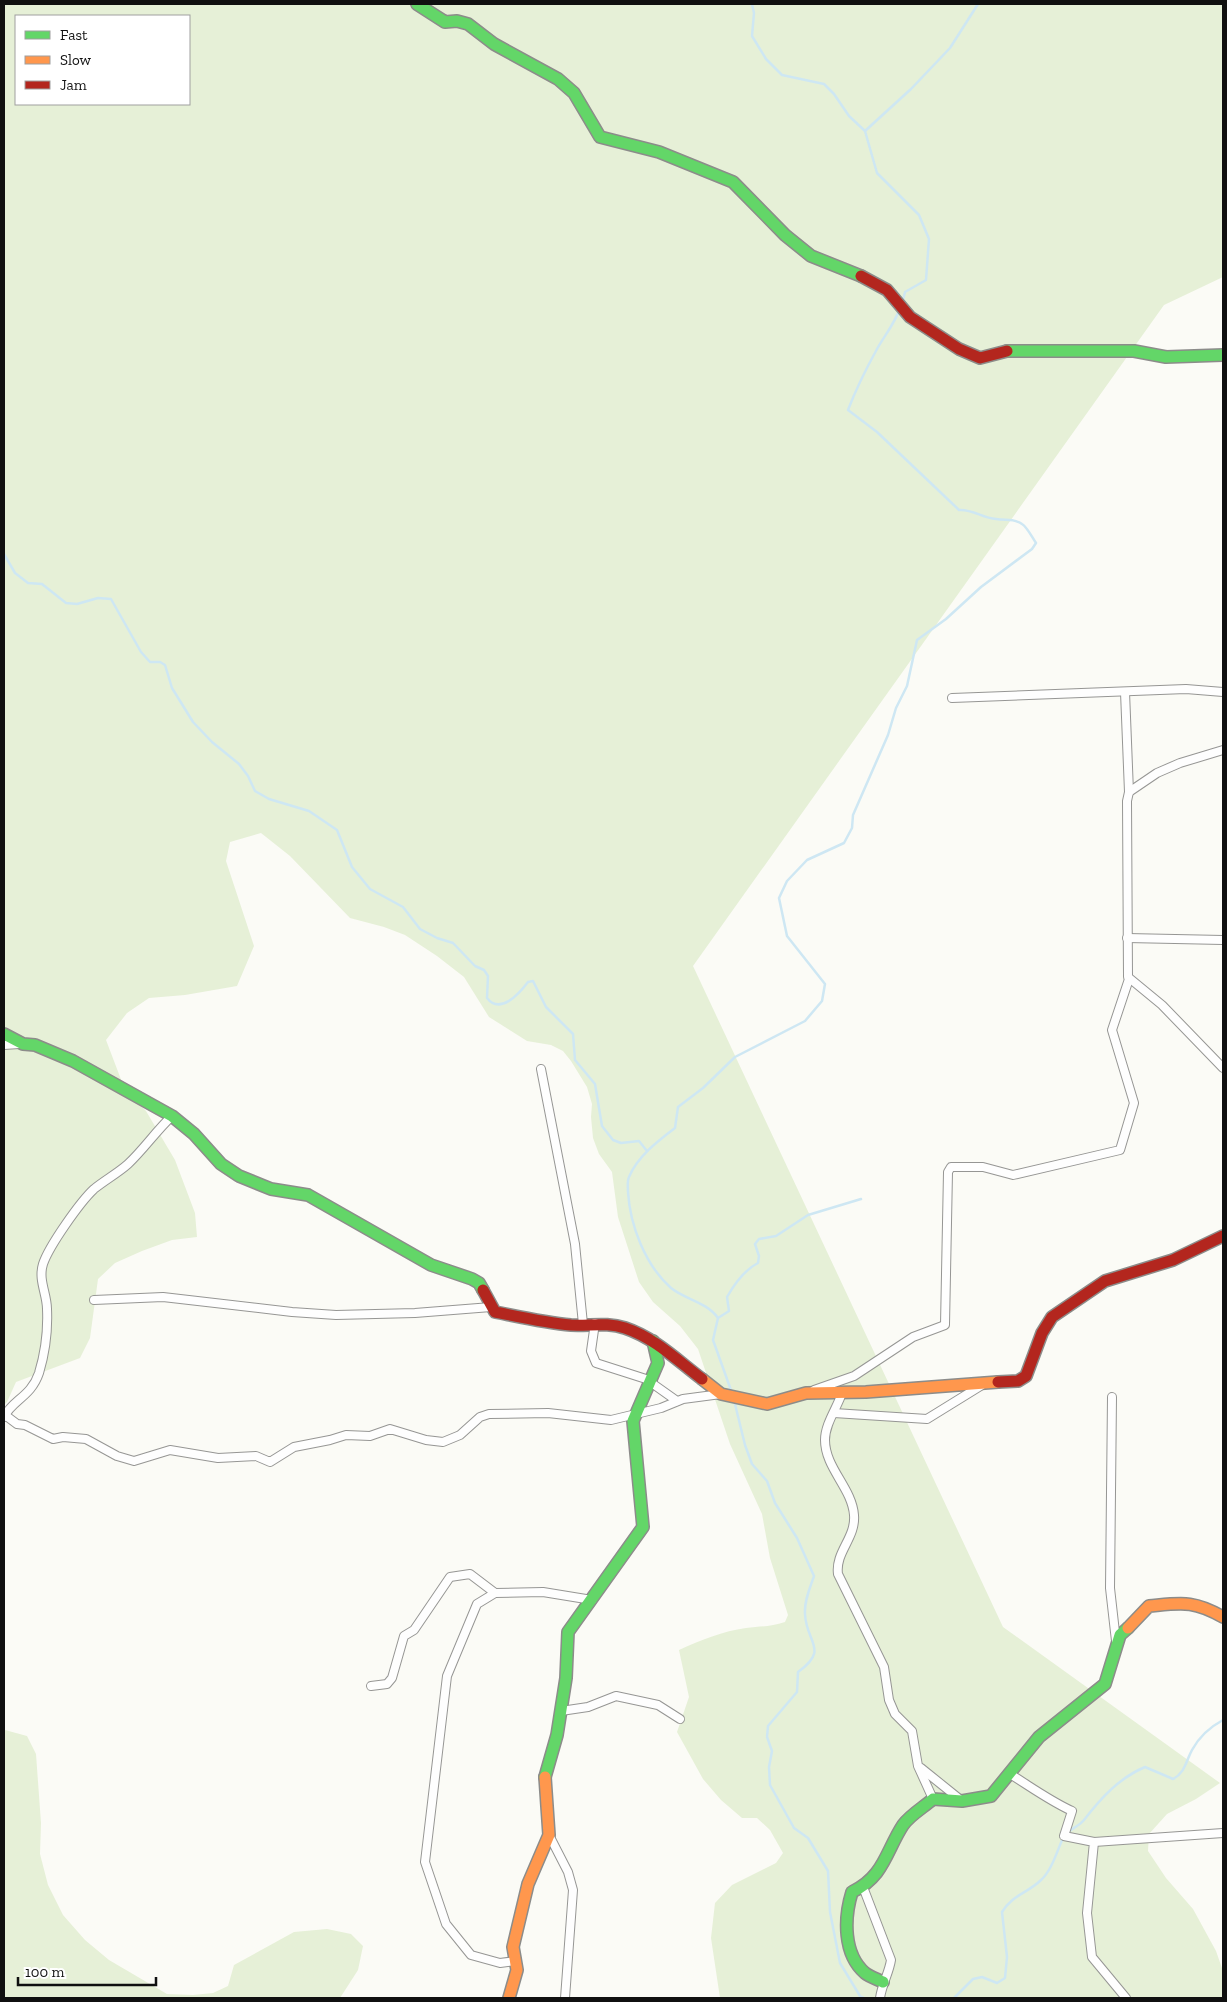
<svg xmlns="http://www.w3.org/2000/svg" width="1227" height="2002" font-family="'Zilla Slab',serif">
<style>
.green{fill:#e6f0d7;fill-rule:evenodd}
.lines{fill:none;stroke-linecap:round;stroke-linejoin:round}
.stream{stroke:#cee7f3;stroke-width:2.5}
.street-casing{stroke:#969694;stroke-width:10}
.fast-casing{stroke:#8c8c8a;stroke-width:14}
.slow-casing{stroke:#8c8c8a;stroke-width:14}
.jam-casing{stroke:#8c8c8a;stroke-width:14}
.street{stroke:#fefefe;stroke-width:8}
.fast{stroke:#63d668;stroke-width:11}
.slow{stroke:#ff974d;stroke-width:11}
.jam{stroke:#b3261e;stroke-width:11}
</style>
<rect width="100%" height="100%" fill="#fbfbf6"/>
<g class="green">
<path d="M4,4h1219v273l-59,28 -471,661 310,661 217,156 -24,16 -29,15 -18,20 -1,17 18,27 27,31 23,42 7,20v27h-503l-9,-60 4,-35 17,-18 44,-22 7,-10 -13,-23 -13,-12h-15l-21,-18 -18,-21 -26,-47 12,-35 -10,-47c22,-10 44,-19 67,-22 14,-2 25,-1 39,-6l3,-7 -18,-57 -8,-44 -32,-70 -32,-95 -18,-23 -27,-24 -14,-20 -21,-65 -6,-45 -13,-18 -6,-16 -2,-21 1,-13 -5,-17 -16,-26 -8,-10 -12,-6 -24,-4 -38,-24 -25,-40 -27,-21 -32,-21 -21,-8 -34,-9 -60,-62 -29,-23 -31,9 -4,19 28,85 -17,40 -52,9 -36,3 -22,15 -21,27 19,50 21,21 29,49 20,53 2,24 -25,3 -30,11 -27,12 -17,16 -8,59 -10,20 -64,24 -9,20 -3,3zM16,16h173v88h-173z"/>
<path d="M5,1730l22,6 9,18 5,69 -1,31 8,31 15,30 22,25 24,20 58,34 26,1 20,-2 15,-7 6,-21 60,-33 33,-3 24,5 12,12 -5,24 -18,28h-336z"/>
</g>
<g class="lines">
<g class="stream">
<path d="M752,4l2,9 -2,23 14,23 16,16 42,9 10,10 15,22 16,15"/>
<path d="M903,300l2,-8 21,-12 3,-41 -10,-24 -42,-42 -12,-42 46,-42 39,-41 28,-44"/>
<path d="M4,554l11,19 13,10 14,1 24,19 11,1 21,-6 13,1 30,53 9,10h10l5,3 7,23 21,34 19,20 27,22 9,12 7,15 14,8 40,12 28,19 15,37 18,22 33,18 17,22 17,9 16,5 22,23 9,4 4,6 -1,22c13,17 32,-4 41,-16l5,-1 13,26 27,27 2,26 20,24 7,42 11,14 8,3 18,-2 8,10"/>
<path d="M718,1318l11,-7 -2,-14c8,-14 17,-27 31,-34l1,-7 -4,-12 4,-5 17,-3 32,-21 53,-16"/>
<path d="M732,1393l-19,-53 5,-22c-11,-16 -32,-18 -47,-30 -26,-23 -41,-63 -43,-96 0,-4 -1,-11 1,-15 9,-21 29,-36 46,-49l3,-21 25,-19 32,-31 70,-36 17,-20 3,-17 -38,-48 -8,-38 8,-17 20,-21 37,-17 8,-15 1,-13 35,-80 8,-27 11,-22 10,-46 29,-21 35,-32 51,-38 4,-6c-4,-6 -9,-16 -14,-19 -8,-6 -17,-3 -26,-5 -14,-1 -23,-10 -37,-9l-82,-78 -29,-22c8,-21 18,-41 29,-61 8,-14 18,-26 23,-41"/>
<path d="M734,1400l11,45 7,19 15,17 8,22 22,35 17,38c-4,12 -10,25 -9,38 1,29 25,35 -7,58l-1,20 -29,34 -1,11 5,14 -3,16 1,18 24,43 14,10 20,33 2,41 10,51 20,33 4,2"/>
<path d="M1068,1832c5,-4 12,-7 16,-12 17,-22 35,-42 61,-53l28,12c12,-6 13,-18 19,-29 7,-13 18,-23 31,-30"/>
<path d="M954,1998l19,-19 9,-2 15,6 8,-5 2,-21 -5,-45c10,-17 26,-19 39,-32 11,-10 16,-29 22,-42"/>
</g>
<g class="street-casing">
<g id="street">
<path d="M1125,692l4,100"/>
<path d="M952,698l234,-9 37,3"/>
<path d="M1223,750l-43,13 -23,10 -28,19 -2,9 1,176 34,28 61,63"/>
<path d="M1127,938l96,2"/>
<path d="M4,1045l15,-1"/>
<path d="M541,1069l34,175 8,80"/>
<path d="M94,1300l69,-3 129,15 44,3 79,-2 76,-6"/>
<path d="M595,1323l-4,28 5,12 50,16 31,22"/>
<path d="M814,1390l40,-14 59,-39 32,-12 3,-153 3,-5h32l30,8 107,-25 14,-47 -22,-73 17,-51"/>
<path d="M842,1393c-5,15 -17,31 -17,47 0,28 27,48 29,75 2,23 -19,37 -16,59l46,93 5,33 6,14 17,17 6,35 15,33"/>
<path d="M1112,1397l-2,191 6,53"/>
<path d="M834,1413l93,6 55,-34"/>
<path d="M5,1415l12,9 8,1 28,14 10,-2 23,2 31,17 17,5 36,-11 48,8 38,-2 14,6 24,-15 36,-7 16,-5 24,1 20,-7 36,11 17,2 17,-7 20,-18 9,-3 59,-1 63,7 50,-12 22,-9 38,-5"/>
<path d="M4,1417c8,-17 27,-20 35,-44 6,-20 9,-43 8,-64 0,-15 -9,-29 -4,-45 6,-18 37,-62 51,-75 11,-9 24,-16 34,-25 16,-15 28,-33 44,-48"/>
<path d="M495,1593l-18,11 -30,72 -22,186 21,62 25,31 29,8 15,-2"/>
<path d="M371,1686l16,-2 5,-6 12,-42 10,-6 36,-53 20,-3 25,19 48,-1 49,8"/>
<path d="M561,1711l27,-4 28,-11 42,9 22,14"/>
<path d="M921,1768l41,33"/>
<path d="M1010,1774c21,13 40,27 62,37l-8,25 30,6 -7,71 5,44 34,41"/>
<path d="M549,1835l19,37 5,18 -8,108"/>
<path d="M1094,1842l129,-9"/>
<path d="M863,1887l28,73c-2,13 -9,24 -11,38"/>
</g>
</g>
<g class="fast-casing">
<g id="fast">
<path d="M417,4l28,18 12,-1 11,3 26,20 64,35 16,14 26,44 59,15 74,30 52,53 26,21 50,20"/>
<path d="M1007,351h127l32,6 57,-2"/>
<path d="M4,1034l19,10 12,1 38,16 99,55 22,18 27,30 18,12 32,13 37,6 123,70 41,14 7,4 4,7"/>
<path d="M545,1777l12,-42 9,-57 2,-46 75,-105 -10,-106 25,-58 -5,-22"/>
<path d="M883,1982c-6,-3 -13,-5 -18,-9 -22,-19 -21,-55 -13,-81 32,-15 34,-41 51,-67 7,-10 21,-18 30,-26l29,2 29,-5 48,-59 66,-53 15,-49 8,-7"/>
</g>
</g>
<g class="slow-casing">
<g id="slow">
<path d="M702,1379l19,15 46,10 39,-11 60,-1 132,-10"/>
<path d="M1128,1628l21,-22c33,-3 44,-6 74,11"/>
<path d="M509,1998l8,-28 -4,-23 15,-63 21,-49 -4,-58"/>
</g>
</g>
<g class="jam-casing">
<g id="jam">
<path d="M861,276l26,14 23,27 49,32 21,9 27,-7"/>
<path d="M483,1290l12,22c25,5 51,11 76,13 19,1 36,-3 54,3 30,10 53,33 77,51"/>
<path d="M998,1382l20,-1 8,-5 16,-43 10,-16 53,-36 68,-21 50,-24"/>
</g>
</g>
<use href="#street" class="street"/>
<use href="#fast" class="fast"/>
<use href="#slow" class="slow"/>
<use href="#jam" class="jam"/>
</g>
<rect width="1227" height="2002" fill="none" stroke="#101010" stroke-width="10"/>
<rect x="15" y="15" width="175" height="90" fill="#ffffff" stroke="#9f9f9f"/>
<rect x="25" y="31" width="25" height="8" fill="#63d668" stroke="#9f9f9f"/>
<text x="60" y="40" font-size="15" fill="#101010">Fast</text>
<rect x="25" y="56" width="25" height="8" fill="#ff974d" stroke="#9f9f9f"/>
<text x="60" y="65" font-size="15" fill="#101010">Slow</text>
<rect x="25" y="81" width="25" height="8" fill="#b3261e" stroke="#9f9f9f"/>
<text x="60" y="90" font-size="15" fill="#101010">Jam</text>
<path d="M18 1977v8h138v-8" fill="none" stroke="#101010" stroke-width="2.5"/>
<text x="25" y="1977" font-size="15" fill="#101010" stroke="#ffffff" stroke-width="4" paint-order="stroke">100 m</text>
</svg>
